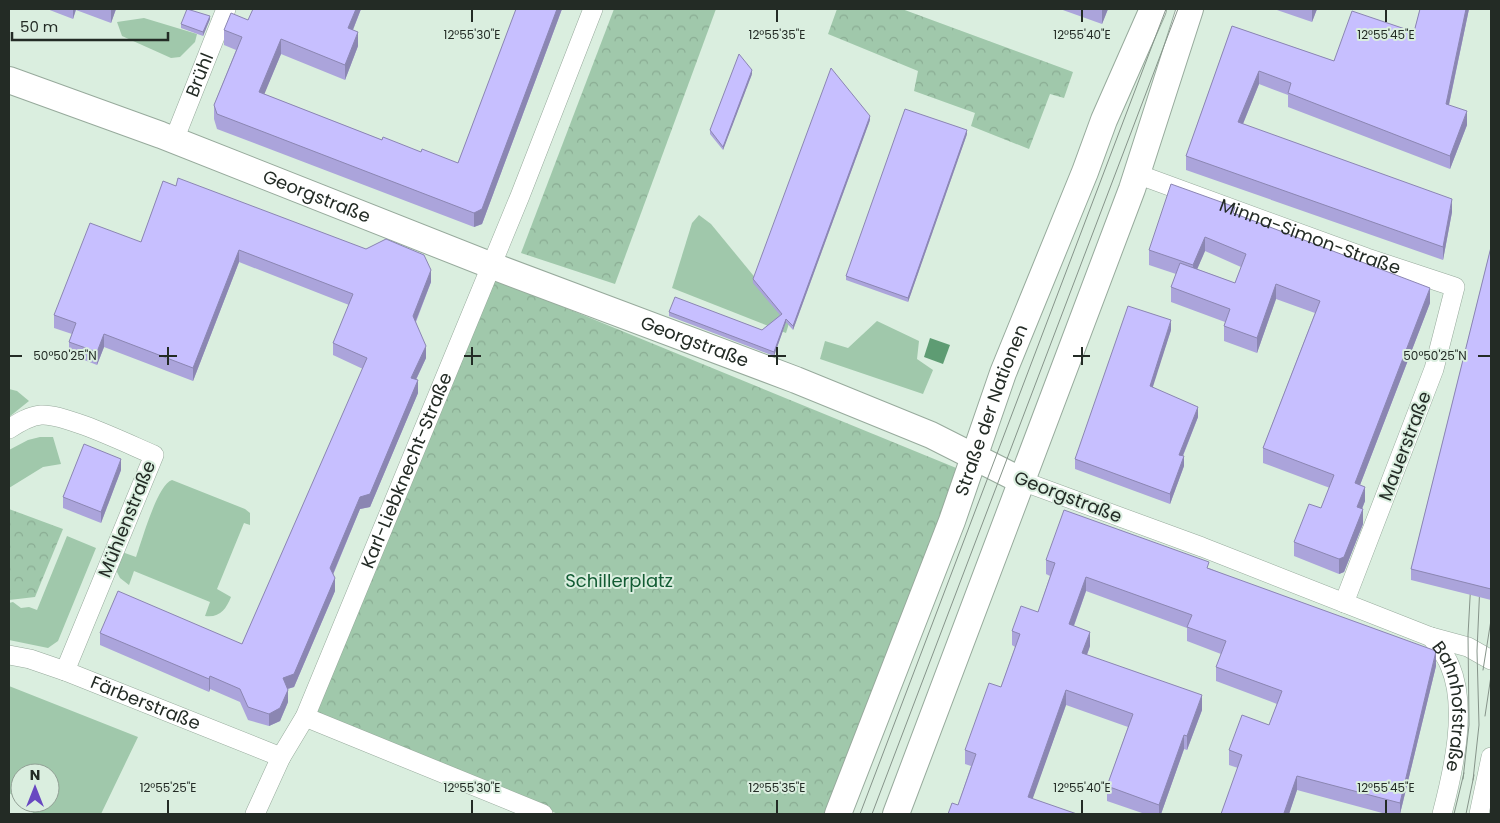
<svg xmlns="http://www.w3.org/2000/svg" width="1500" height="823" font-family="Poppins,sans-serif">
<style>
.grass{fill:#a0c8ab}
.park{fill:url(#park-crowns)}
.water{fill:#5e9c73}
.lines{fill:none;stroke-linecap:round;stroke-linejoin:round}
.street-casing{stroke:#97aa9c;stroke-width:20}
.secondary-casing{stroke:#97aa9c;stroke-width:28}
.street{stroke:#fff;stroke-width:19}
.secondary{stroke:#fff;stroke-width:26}
.tram{stroke:#86948a;stroke-width:1}
.wall{fill:#aba4db;fill-rule:evenodd}
.shaded-wall{fill:#8b86b2}
.building{fill:#c7bfff;stroke:#8b86b2}
.ticks{fill:none;stroke:#232b25;stroke-width:2}
.labels{text-anchor:middle;stroke-width:4;stroke-linejoin:round;paint-order:stroke}
.street-label{font-size:18px;fill:#232b25;stroke:#daeedf}
.park-label{font-size:18px;fill:#135c34;stroke:#daeedf}
.ticks-label{font-size:12px;text-anchor:middle;fill:#232b25;stroke:#daeedf;stroke-width:4;stroke-linejoin:round;paint-order:stroke}
</style>
<defs>
<pattern id="park-crowns" width="20" height="18" patternUnits="userSpaceOnUse" patternTransform="scale(1.25)"><rect width="20" height="18" fill="#a0c8ab"/><path d="M2 6a3 3 0 1 1 6 0M12 15a3 3 0 1 1 6 0" fill="none" stroke="#8aac93"/></pattern>
</defs>
<rect width="100%" height="100%" fill="#daeedf"/>
<g class="grass">
<path d="M144,18l53,16 -2,8 -15,15 -9,1 -49,-22 -5,-14z"/>
<path d="M699,215l12,9 79,96 -4,13 -114,-45 20,-65z"/>
<path d="M877,321l42,20 -2,18 16,11 -10,24 -103,-35 5,-18 23,7z"/>
<path d="M9,389l8,2 12,10 -20,16z"/>
<path d="M40,437h13l8,27 -18,3 -34,21v-38l19,-10z"/>
<path d="M172,480l73,29 5,4v12l-6,-2 -27,66 14,8c-5,12 -11,21 -26,19l5,-14 -76,-31 -5,14 -9,-7 -4,-8 6,-18 14,5c6,-16 21,-72 36,-77z"/>
<path d="M67,536l29,12 -38,93 -10,7 -39,-8v-37l4,-1 8,6 8,-1 8,3z"/>
<path d="M9,686l129,51 -37,77h-69l4,-8 -7,-3h21v-30h-30v26l-11,-6z"/>
</g>
<g class="park">
<path d="M614,9h102l-101,275 -94,-31z"/>
<path d="M837,9h65l171,63 -9,26 -14,-4 -21,55 -58,-23 4,-13 -61,-22 4,-20 -90,-37z"/>
<path d="M490,277l476,195 -137,342h-271l-245,-100z"/>
<path d="M9,509l54,20 -28,68 -26,3z"/>
</g>
<path class="water" d="M930,338l20,7 -7,19 -19,-7z"/>
<g class="lines">
<g class="street-casing">
<g id="street">
<path id="s1" d="M174,140l52,-131"/>
<path id="s2" d="M1137,174l230,84 88,29 -21,82 -90,234"/>
<path d="M9,429c9,-6 20,-13 32,-14 23,-2 89,30 113,40l-89,216"/>
<path d="M1022,481l180,66 229,90 37,10 23,13"/>
<path id="s3" d="M1431,637c7,9 15,18 19,29 18,42 3,106 -8,148"/>
<path id="s4" d="M9,655l21,4 35,12 216,86"/>
<path d="M305,717l238,97"/>
<path id="s5" d="M255,814l26,-57 24,-40 215,-521 73,-187"/>
<path d="M1479,814l12,-57"/>
</g>
</g>
<g class="secondary-casing">
<g id="secondary">
<path id="s6" d="M9,80l152,55 329,130 306,115 135,55 91,46"/>
<path id="s7" d="M838,814l114,-293 51,-148 82,-201 19,-52 49,-111"/>
<path d="M896,814l236,-625 58,-180"/>
</g>
</g>
<use href="#street" class="street"/>
<use href="#secondary" class="secondary"/>
<g class="tram">
<path d="M1483,670l8,-50"/>
<path d="M1485,716l6,-40"/>
<path d="M1463,779l6,-54 -1,-90 3,-55"/>
<path d="M1473,780l6,-55 -2,-74 3,-68"/>
<path d="M860,814l306,-805"/>
<path d="M872,814l306,-805"/>
<path d="M1454,814l10,-41"/>
<path d="M1466,814l8,-39"/>
</g>
</g>
<g class="wall">
<path d="M47,9h69l-5,14 -35,-13 -3,9z"/>
<path d="M253,9h108l-8,21 5,16 -13,34 -64,-26 -17,40 118,46 76,23 58,-153 -4,-1h50l-80,215 -8,3 -257,-98 -3,-10v-14l22,-55 -12,-5v-15l24,-10z"/>
<path d="M1060,9h48l-6,15z"/>
<path d="M1274,9h43l-5,13z"/>
<path d="M1420,9h49l-20,96 18,20 -17,44 -162,-62v-12l-29,-11 -16,40 209,88 -9,48 -257,-90v-14l46,-130 102,35 80,-29z"/>
<path d="M210,19l-7,17 -22,-8v-4z"/>
<path d="M752,74l-29,76 -13,-16v-4z"/>
<path d="M870,120l-77,210 -7,-8 -12,34 -105,-40v-4l93,18 18,-15 -27,-32v-4z"/>
<path d="M967,134l-59,168 -62,-22v-4z"/>
<path d="M163,181l268,101 -15,40 10,36 -10,22 2,13 -48,114 -10,2 -27,66 2,16 -41,96 -6,2v13l-8,19 -11,5 -21,-6 -8,-18 -30,-13 -1,3 -109,-47v-12l142,11 121,-275 -30,-14v-12l16,-38 -110,-43 -46,119 -89,-34 -7,18 -28,-11v-12l3,-8 -18,-6v-13l87,-73z"/>
<path d="M1235,213l195,90 -70,182 5,16 -3,8 1,15 -19,48 -5,2 -45,-18v-14l27,-34 9,-20 -67,-25v-15l52,-135 -39,-14 -19,54 -33,-12v-15l1,-4 -54,-20v-15l5,-13 -27,-9v-15zM1205,251l36,16 -6,16 -38,-14z"/>
<path d="M1491,247v353l-80,-20v-11z"/>
<path d="M1171,330l-19,57 46,30 -15,39 1,10 -14,38 -95,-35v-10z"/>
<path d="M121,470l-20,53 -38,-15v-11z"/>
<path d="M1046,560l163,8 227,98 -36,148h-14l-89,-24 -8,24h-68l17,-46 -9,-3v-15l40,-25 8,-21 -61,-23v-14l5,-13 -34,-13v-13l-101,-37 -12,35 16,20 -3,9 115,55 -15,40 -3,-1 -23,65h-16l-38,-13v-15l21,-59 -62,-22 -34,94 -74,6 13,-39 -6,-2v-14l36,-63 14,-40 -3,-2v-14l26,-19 12,-36 -4,-2z"/>
</g>
<g class="shaded-wall">
<path d="M73,9h3l-3,10z"/>
<path d="M111,9h5l-5,14z"/>
<path d="M356,9h5l-13,33v-14z"/>
<path d="M557,9h5l-80,215 -8,3v-14z"/>
<path d="M1102,9h6l-6,15z"/>
<path d="M1312,9h5l-5,13z"/>
<path d="M1466,9h3l-23,109v-14z"/>
<path d="M210,16v3l-7,17v-4z"/>
<path d="M358,32v14l-13,34v-15z"/>
<path d="M281,39v15l-22,53v-15z"/>
<path d="M752,70v4l-29,76v-3z"/>
<path d="M1259,71v13l-21,52v-14z"/>
<path d="M1467,111v14l-17,44v-13z"/>
<path d="M870,116v4l-77,210v-4z"/>
<path d="M967,130v4l-59,168v-4z"/>
<path d="M1452,199v13l-9,48v-13z"/>
<path d="M1205,237v14l-12,28v-14z"/>
<path d="M239,250v12l-46,119v-13z"/>
<path d="M431,270v12l-18,46v-12z"/>
<path d="M1276,284v15l-19,54v-15z"/>
<path d="M1430,288v15l-75,195v-15z"/>
<path d="M786,319v3l-12,34v-4z"/>
<path d="M1171,320v10l-21,66v-10z"/>
<path d="M104,334v13l-7,18v-13z"/>
<path d="M426,346v12l-15,32v-12z"/>
<path d="M418,380v13l-48,114 -10,2 -30,72v-13l30,-71z"/>
<path d="M1198,407v10l-19,48v-10z"/>
<path d="M1184,456v10l-14,38v-10z"/>
<path d="M121,459v11l-20,53v-11z"/>
<path d="M1365,487v14l-8,20v-14z"/>
<path d="M1363,509v15l-19,48 -5,2v-15z"/>
<path d="M1086,577v14l-17,48v-15z"/>
<path d="M335,578v13l-41,96 -11,3v-12z"/>
<path d="M1090,632v14l-8,22v-15z"/>
<path d="M1436,651v15l-36,148v-11z"/>
<path d="M210,676v13l-1,3v-13z"/>
<path d="M288,690v12l-8,19 -11,5v-12z"/>
<path d="M1066,690v15l-38,107v-15z"/>
<path d="M1202,695v15l-15,40v-14z"/>
<path d="M1184,735v14l-23,65h-2v-9z"/>
<path d="M1297,776v14l-8,24 -5,-1z"/>
</g>
<g class="building">
<path d="M187,9l23,7 -7,16 -22,-8z"/>
<path d="M253,9h103l-8,19 10,4 -13,33 -64,-26 -22,53 123,48 1,-3 38,15 1,-3 36,14 58,-154h41l-75,200 -8,4 -257,-99 -3,-9 28,-68 -18,-7 7,-17 17,7z"/>
<path d="M1420,9h46l-20,95 21,7 -17,45 -162,-63 3,-10 -32,-12 -21,51 214,77 -9,48 -257,-91 46,-130 102,35 18,-50 62,21z"/>
<path d="M739,54l13,16 -29,77 -13,-17z"/>
<path d="M831,68l39,48 -77,210 -7,-7 -12,33 -105,-40 6,-15 87,33 20,-16 -29,-35z"/>
<path d="M905,109l62,21 -59,168 -62,-22z"/>
<path d="M178,178l188,71 20,-10 38,16 7,15 -18,46 13,30 -15,32 7,2 -48,114 -10,3 -30,71 5,10 -41,96 -11,4 5,12 -8,18 -11,6 -21,-7 -8,-18 -30,-13 -1,3 -109,-46 18,-42 124,53 125,-286 -34,-15 20,-49 -114,-44 -46,118 -89,-34 -7,18 -28,-10 7,-19 -22,-8 36,-92 51,19 22,-61 13,5z"/>
<path d="M1171,184l64,23 -2,6 197,75 -75,195 10,4 -8,20 6,2 -19,48 -5,2 -45,-17 15,-38 12,4 13,-33 -71,-27 57,-147 -44,-17 -19,54 -33,-12 6,-17 -59,-22 9,-24 55,20 11,-29 -41,-17 -12,28 -44,-15z"/>
<path d="M1491,247v342l-80,-20z"/>
<path d="M1128,306l43,14 -21,66 48,21 -19,48 5,1 -14,38 -95,-35z"/>
<path d="M84,444l37,15 -20,53 -38,-15z"/>
<path d="M1064,510l145,52 -2,6 229,83 -36,152 -103,-27 -13,37 8,1h-71l21,-59 -13,-5 13,-35 27,10 13,-34 -66,-24 10,-26 -39,-14 5,-12 -106,-38 -17,47 21,8 -8,21 120,42 -15,41 -3,-1 -25,70 -52,-19 26,-72 -67,-24 -38,107 49,17h-129l4,-11 6,2 18,-51 -11,-4 24,-67 12,4 19,-53 -8,-3 9,-25 17,6 17,-49 -9,-3z"/>
</g>
<path class="ticks" d="M472,10v12M777,10v12M1082,10v12M1386,10v12M168,347v18M472,347v18M777,347v18M1082,347v18M10,356h12M159,356h18M464,356h17M768,356h18M1073,356h17M1478,356h12M168,800v13M472,800v13M777,800v13M1082,800v13M1386,800v13"/>
<g class="labels">
<g class="street-label">
<text dy="6" stroke="none"><textPath href="#s1" startOffset="70">Brühl</textPath></text>
<text dy="6" stroke="none"><textPath href="#s6" startOffset="329">Georgstraße</textPath></text>
<text dy="6" stroke="none"><textPath href="#s2" startOffset="184">Minna-Simon-Straße</textPath></text>
<text dy="6" stroke="none"><textPath href="#s6" startOffset="734">Georgstraße</textPath></text>
<text dy="6" stroke="none"><textPath href="#s7" startOffset="432">Straße der Nationen</textPath></text>
<text transform="translate(1405 446) rotate(-69)" y="6">Mauerstraße</text>
<text dy="6" stroke="none"><textPath href="#s5" startOffset="376">Karl-Liebknecht-Straße</textPath></text>
<text transform="translate(1068 497) rotate(21)" y="6">Georgstraße</text>
<text transform="translate(127 519) rotate(-68)" y="6">Mühlenstraße</text>
<text dy="6" stroke="none"><textPath href="#s4" startOffset="145">Färberstraße</textPath></text>
<text dy="6" stroke="none"><textPath href="#s3" startOffset="75">Bahnhofstraße</textPath></text>
</g>
<g class="park-label">
<text x="619" y="587">Schillerplatz</text>
</g>
</g>
<g class="ticks-label">
<text x="472" y="39">12°55'30"E</text>
<text x="777" y="39">12°55'35"E</text>
<text x="1082" y="39">12°55'40"E</text>
<text x="1386" y="39">12°55'45"E</text>
<text x="65" y="360">50°50'25"N</text>
<text x="1435" y="360">50°50'25"N</text>
<text x="168" y="792">12°55'25"E</text>
<text x="472" y="792">12°55'30"E</text>
<text x="777" y="792">12°55'35"E</text>
<text x="1082" y="792">12°55'40"E</text>
<text x="1386" y="792">12°55'45"E</text>
</g>
<rect width="1500" height="823" fill="none" stroke="#232b25" stroke-width="20"/>
<g transform="translate(35 788)"><circle r="24" fill="#daeedf" stroke="#91a095"/>
<path d="M0-4L9 19L0 12L-9 19Z" fill="#6848c1"/>
<text y="-8" font-size="14" font-weight="bold" text-anchor="middle" fill="#232b25">N</text>
</g>
<path d="M12 32v8h156v-8" fill="none" stroke="#232b25" stroke-width="2.5"/>
<text x="20" y="32" font-size="15" fill="#232b25" stroke="#daeedf" stroke-width="4" paint-order="stroke">50 m</text>
</svg>
